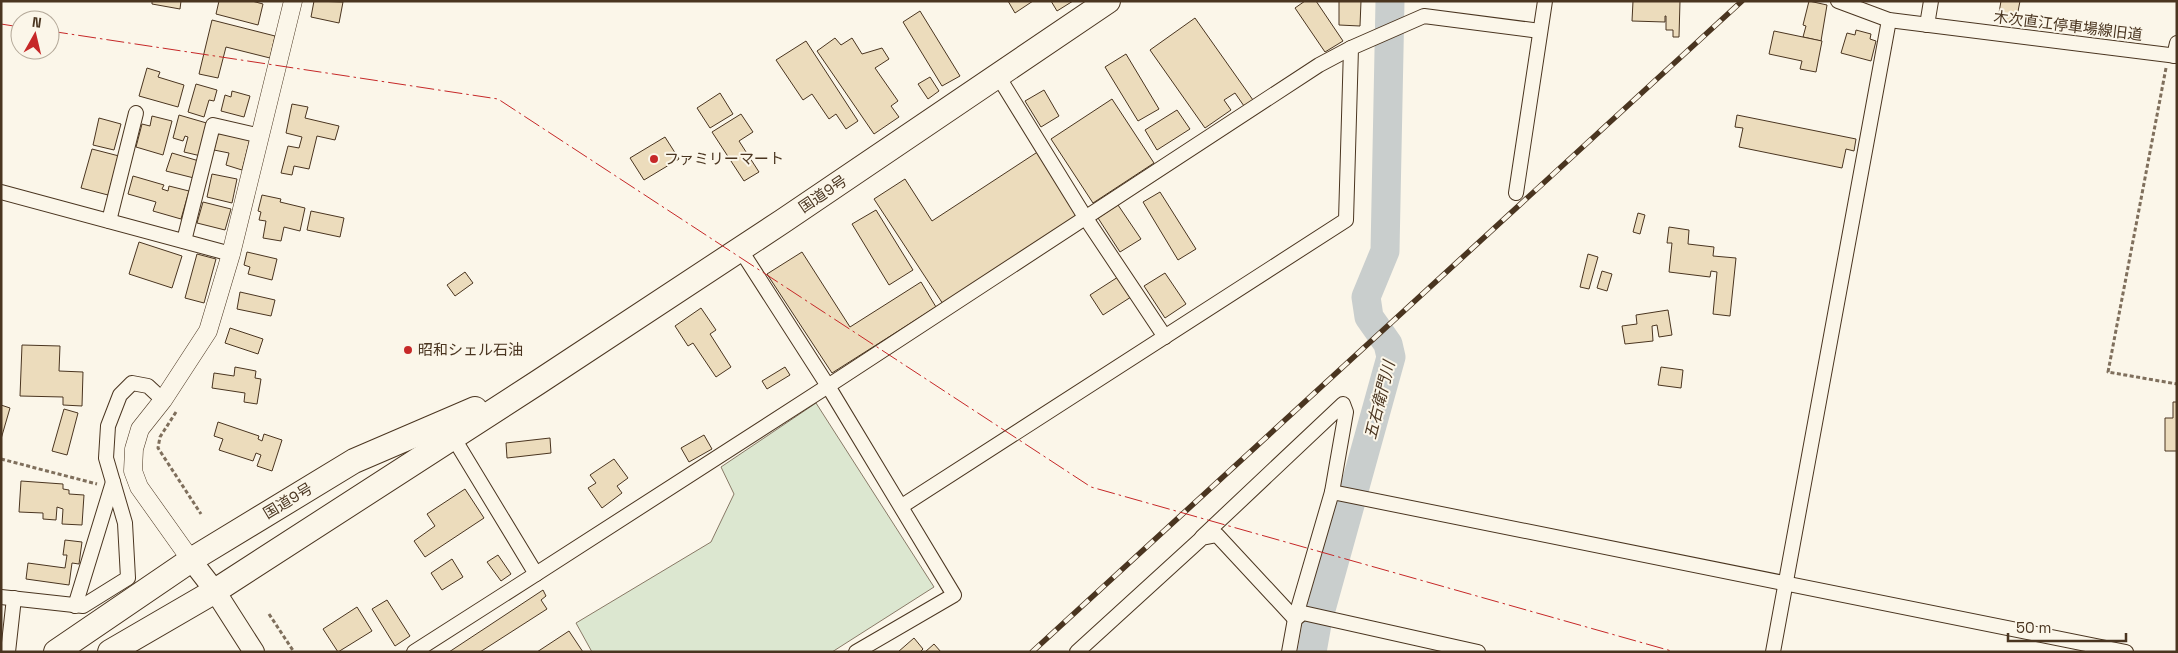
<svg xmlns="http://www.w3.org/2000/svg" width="2178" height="653" font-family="'Space Grotesk','Noto Sans JP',sans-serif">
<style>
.green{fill:#dce7d0;stroke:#887966}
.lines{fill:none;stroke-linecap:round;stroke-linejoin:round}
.river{stroke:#c9cecd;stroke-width:29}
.building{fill:#ecdcbc;stroke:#4a3520}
.minor-casing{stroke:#4a3520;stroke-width:16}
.tertiary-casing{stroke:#4a3520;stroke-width:19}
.secondary-casing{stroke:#4a3520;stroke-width:22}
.trunk-casing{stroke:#4a3520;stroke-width:26}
.path{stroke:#7f6f5c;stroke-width:3;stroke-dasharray:4 2.5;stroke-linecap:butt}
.minor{stroke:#fbf6e9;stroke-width:14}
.tertiary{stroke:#fbf6e9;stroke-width:18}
.secondary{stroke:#fbf6e9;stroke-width:20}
.trunk{stroke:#fbf6e9;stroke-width:24}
.rail-casing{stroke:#4a3520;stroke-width:5.5}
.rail{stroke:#fbf6e9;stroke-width:4;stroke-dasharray:11;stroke-linecap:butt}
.power{stroke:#c62828;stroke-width:1;stroke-dasharray:18 4 2.5 4;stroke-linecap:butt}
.poi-dot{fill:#c62828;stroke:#fbf6e9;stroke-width:2}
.labels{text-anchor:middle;stroke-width:4;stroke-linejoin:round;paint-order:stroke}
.street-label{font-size:15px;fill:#4a3520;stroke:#fbf6e9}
.poi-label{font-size:15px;fill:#4a3520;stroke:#fbf6e9;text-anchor:start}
.water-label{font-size:16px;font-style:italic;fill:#4a3520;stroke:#fbf6e9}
</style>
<rect width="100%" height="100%" fill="#fbf6e9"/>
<path class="green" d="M816,403l118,184 -102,65h-240l-16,-29 135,-81 23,-48 -13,-27z"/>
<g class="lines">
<path class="river" d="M1312,652l5,-28 74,-267 -3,-13 -19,-27 -3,-20 19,-46 5,-250"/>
</g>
<g class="building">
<path d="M152,1h29l-1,8 -28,-5z"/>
<path d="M219,1h33l11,3 -5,21 -42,-11z"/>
<path d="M314,1l29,1 -4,21 -28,-6z"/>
<path d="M1008,1h25l-18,12z"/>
<path d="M1051,1h22l-16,10z"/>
<path d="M1305,1h11l27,40 -18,11 -30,-44z"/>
<path d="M1339,1h22l-1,25 -21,-1z"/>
<path d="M1633,1h47l-1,36h-6v-7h-7v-14h-1v6l-33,-1z"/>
<path d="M1809,1l18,4 -6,36 -18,-4 3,-11 -3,-1z"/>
<path d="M2001,1h19l-4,21 -18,-3z"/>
<path d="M920,11l40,65 -18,10 -39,-64z"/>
<path d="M1195,18l58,82 -9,6 -9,-13 -11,7 7,10 -26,18 -55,-78z"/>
<path d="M212,20l63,16 -5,22 -44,-11 -8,31 -19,-4z"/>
<path d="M1856,30l15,4 -1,5 6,2 -5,20 -30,-8 6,-20 8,2z"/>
<path d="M1774,31l48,10 -6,31 -16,-3 2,-8 -33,-7z"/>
<path d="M835,38l6,7 11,-7 10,16 20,-6 7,11 -14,9 23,33 -7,5 8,11 -25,17 -57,-83z"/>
<path d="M806,41l52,80 -12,8 -10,-15 -7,5 -17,-25 -9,6 -27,-40z"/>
<path d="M1126,54l33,55 -21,12 -33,-54z"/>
<path d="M147,68l13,4 -2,5 26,8 -6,22 -39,-11z"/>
<path d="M930,77l9,14 -11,8 -10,-15z"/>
<path d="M196,84l21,6 -3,11 -5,-1 -5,17 -16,-5z"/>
<path d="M1044,90l15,26 -18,11 -16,-26z"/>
<path d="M232,91l18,5 -6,21 -23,-6 4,-16 6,2z"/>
<path d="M720,93l13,21 -23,14 -13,-20z"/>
<path d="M1112,99l42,64 -61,40 -42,-64z"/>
<path d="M292,104l16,3 -3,11 34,8 -4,14 -18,-4 -8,33 -15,-3 -2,9 -11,-2 7,-27 11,2 3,-11 -16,-4z"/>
<path d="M1177,110l13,19 -33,21 -12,-20z"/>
<path d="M741,114l12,18 -14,9 20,31 -15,9 -32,-49z"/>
<path d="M179,115l31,9 -9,32 -17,-4 4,-15 -3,-1 -2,5 -10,-3z"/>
<path d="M1737,115l119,24 -2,12 -8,-2 -4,19 -103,-21 4,-19 -8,-1z"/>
<path d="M152,116l20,5 -9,34 -27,-8 6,-23 8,2z"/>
<path d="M99,118l22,6 -7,26 -21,-5z"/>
<path d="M219,130l31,8 -8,32 -16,-5 3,-12 -15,-3z"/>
<path d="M665,137l14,22 -35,21 -14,-22z"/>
<path d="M92,149l27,7 -11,39 -27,-7z"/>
<path d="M1039,151l42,63 -138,90 -69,-105 31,-20 27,42z"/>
<path d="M172,153l27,8 -5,17 -28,-7z"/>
<path d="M212,174l25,5 -5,24 -25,-6z"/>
<path d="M133,176l31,9 -2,4 6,2 1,-5 20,5 -8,28 -28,-8 3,-9 -28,-8z"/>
<path d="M1160,192l36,57 -18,11 -35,-58z"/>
<path d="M262,195l19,4 -1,3 25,6 -5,23 -16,-4 -3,14 -18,-3 3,-17 -7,-1 2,-8 -3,-1z"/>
<path d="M203,202l28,7 -6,21 -28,-7z"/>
<path d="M1118,205l23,34 -21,13 -22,-34z"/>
<path d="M876,210l37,60 -24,15 -37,-61z"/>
<path d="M311,211l33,7 -4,19 -33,-7z"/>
<path d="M1638,213l7,2 -5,19 -7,-2z"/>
<path d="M1669,227l20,3 -1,14 26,3 -1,9 23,2 -6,58 -17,-2 4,-42 -6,-1 -1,6 -41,-5 3,-29h-5z"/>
<path d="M139,242l43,14 -10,32 -43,-14z"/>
<path d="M247,252l30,7 -5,21 -24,-6 2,-7 -6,-2z"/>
<path d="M802,252l48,75 71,-45 15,25 -104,66 -65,-99z"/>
<path d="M197,254l19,5 -12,44 -19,-5z"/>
<path d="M1588,254l10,3 -9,32 -9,-2z"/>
<path d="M1602,271l10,3 -5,17 -10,-3z"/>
<path d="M465,272l8,11 -18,13 -8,-11z"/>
<path d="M1165,273l21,31 -21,14 -21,-32z"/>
<path d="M1118,277l13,20 -28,18 -13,-20z"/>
<path d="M240,292l35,8 -4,16 -34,-7z"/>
<path d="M701,308l15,22 -6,4 21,33 -15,10 -23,-34 -5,3 -13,-20z"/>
<path d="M1668,310l4,25 -13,2 -2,-12 -5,1 1,15 -28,3 -3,-18 15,-2 -1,-9z"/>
<path d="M230,328l33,11 -5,15 -33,-11z"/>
<path d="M22,345l38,1 -1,25 24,1 -1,34 -19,-1v-8l-43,-1z"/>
<path d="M235,367l21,4 -1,7 6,1 -4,25 -13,-2 1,-9 -33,-5 2,-15 20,3z"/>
<path d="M785,367l5,8 -23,14 -5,-8z"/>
<path d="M1661,367l22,3 -2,18 -23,-3z"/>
<path d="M2173,402h4v49h-12v-33h8z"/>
<path d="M1,405l9,3 -9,31z"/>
<path d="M64,409l14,4 -11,42 -15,-4z"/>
<path d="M218,422l41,14 -1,3 4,2 2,-7 18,6 -10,31 -15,-5 4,-11 -5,-2 -3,8 -34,-11 4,-11 -9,-3z"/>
<path d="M704,435l8,14 -23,13 -8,-14z"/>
<path d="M550,438l1,15 -44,5 -1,-15z"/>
<path d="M614,459l14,19 -11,8 5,7 -20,15 -14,-20 8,-5 -6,-8z"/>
<path d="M21,481l42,3v5l6,1v4l15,1 -2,30 -20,-1 1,-15 -6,-2 -1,13 -13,-1v-6l-24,-1z"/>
<path d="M465,489l19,29 -59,39 -11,-16 21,-15 -8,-12z"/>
<path d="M65,540l17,2 -3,22 -7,-1 -3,22 -43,-6 2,-16 37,5 2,-13h-4z"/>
<path d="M498,555l13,19 -10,7 -14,-19z"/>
<path d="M452,559l11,18 -21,13 -11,-17z"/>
<path d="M543,590l3,6 -5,4 6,9 -67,43h-31z"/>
<path d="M387,600l23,36 -15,10 -23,-37z"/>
<path d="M357,607l15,24 -34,21 -15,-23z"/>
<path d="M569,631l14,21h-46z"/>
<path d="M914,638l9,11 -3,3h-22z"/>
<path d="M934,644l7,8h-16z"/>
</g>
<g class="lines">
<g class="minor-casing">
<g id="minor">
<path d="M1838,1l51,19 288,36"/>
<path d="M1927,25l4,-24"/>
<path d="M2174,56l3,-13"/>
<path d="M998,76l87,141 80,120"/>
<path d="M1,192l230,62"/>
<path d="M1516,193l29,-192"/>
<path d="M109,221l27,-108"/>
<path d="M184,241l29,-116 48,11"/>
<path d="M740,249l88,137 126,209 -98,57"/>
<path d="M902,506l444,-286 5,-172 73,-32 116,15"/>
<path d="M1202,537l141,-133 3,8 -14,80"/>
<path d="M536,574l292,-188 491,-321 32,-17"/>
<path d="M1,597l82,9 45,-28 -3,-55 -19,-65 2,-32 12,-31 12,-12 16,3 15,14"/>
<path d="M75,606l38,-124"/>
<path d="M8,652l6,-54"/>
<path d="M414,652l122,-78 -83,-137"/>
<path d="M1077,652l125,-114 15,-3 78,84 8,-6 175,39"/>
<path d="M1289,652l6,-33 37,-127 794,160"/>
<path d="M1773,652l116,-632"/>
</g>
</g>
<g class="tertiary-casing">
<path id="tertiary" d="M191,560l-52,-73 -6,-16 1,-22 6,-20 23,-29 45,-69 23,-77 62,-253"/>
</g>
<g class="secondary-casing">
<path id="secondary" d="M191,560l24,31 39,61"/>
</g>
<g class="trunk-casing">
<g id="trunk">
<path d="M56,652l135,-92 163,-99 121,-52"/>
<path d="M110,652l105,-61 322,-208 246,-162 325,-220"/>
</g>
</g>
<g class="path">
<path d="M2166,68l-58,304 69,12"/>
<path d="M176,412l-16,25 -2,11 43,66"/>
<path d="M1,459l96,25"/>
<path d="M269,614l25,38"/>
</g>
<use href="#minor" class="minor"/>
<use href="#tertiary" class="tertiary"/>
<use href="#secondary" class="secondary"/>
<use href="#trunk" class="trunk"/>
<g class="rail-casing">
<path id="rail" d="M1032,652l710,-651"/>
</g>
<use href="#rail" class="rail"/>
<g class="power">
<path d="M1,24l19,3"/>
<path d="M50,31l448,68 593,388 584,165"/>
</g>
</g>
<g class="poi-dot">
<circle cx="654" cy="159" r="5"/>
<circle cx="408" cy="350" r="5"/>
</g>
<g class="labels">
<g class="street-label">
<text transform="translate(2068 26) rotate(7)" y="5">木次直江停車場線旧道</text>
<text transform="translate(823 194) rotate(-34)" y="5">国道9号</text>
<text transform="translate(288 501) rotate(-31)" y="5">国道9号</text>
</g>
<g class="poi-label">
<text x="664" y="164">ファミリーマート</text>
<text x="418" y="355">昭和シェル石油</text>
</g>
<g class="water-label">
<text transform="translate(1379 400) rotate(-76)" y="6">五右衛門川</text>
</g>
</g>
<rect width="2178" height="653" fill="none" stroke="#4a3520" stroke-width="5"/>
<g transform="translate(35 35) rotate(8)"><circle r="24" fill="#fbf6e9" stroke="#b4a999"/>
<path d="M0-4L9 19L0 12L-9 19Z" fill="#c62828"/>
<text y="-8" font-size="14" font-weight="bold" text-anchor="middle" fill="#4a3520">N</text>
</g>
<path d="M2008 633v8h118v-8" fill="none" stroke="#4a3520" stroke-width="2.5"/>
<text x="2016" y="633" font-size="15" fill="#4a3520" stroke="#fbf6e9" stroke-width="4" paint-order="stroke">50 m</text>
</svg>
